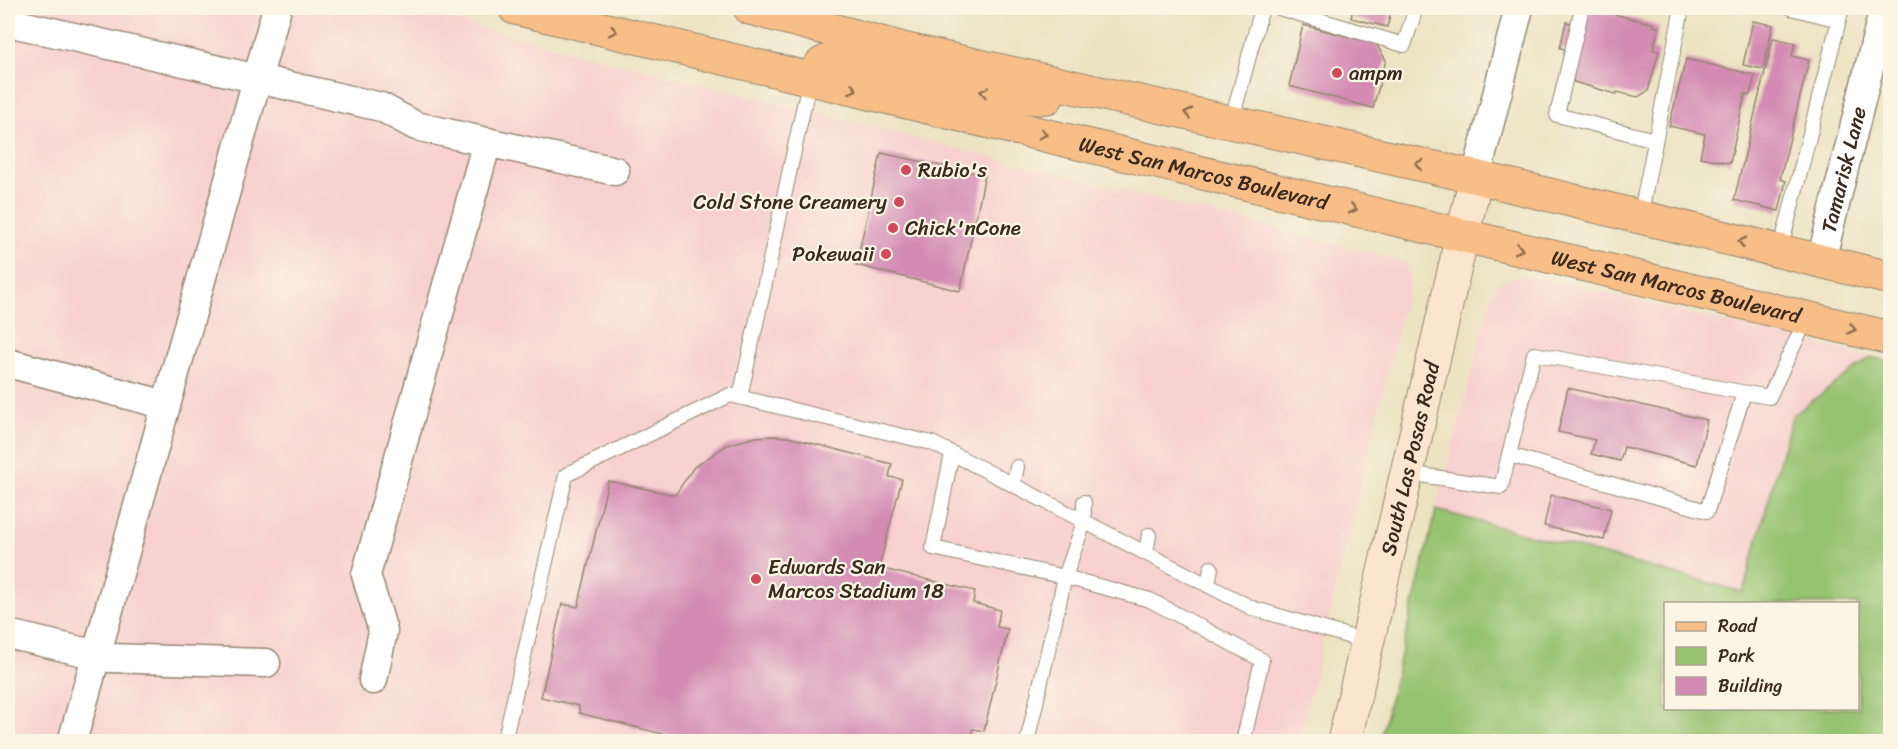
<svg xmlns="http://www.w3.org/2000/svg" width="1898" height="749" font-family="Sriracha,sans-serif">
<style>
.built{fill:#f7d0cf}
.green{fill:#96c371;stroke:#687648;stroke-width:1.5;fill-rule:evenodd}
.building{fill:#d38ab3}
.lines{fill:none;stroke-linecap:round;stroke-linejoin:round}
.lane-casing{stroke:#948670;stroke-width:16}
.street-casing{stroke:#948670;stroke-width:31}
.secondary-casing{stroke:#948670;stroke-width:35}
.primary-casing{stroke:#948670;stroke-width:35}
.lane{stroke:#fff;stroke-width:14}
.street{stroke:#fff;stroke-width:28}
.secondary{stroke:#fce5cf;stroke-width:33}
.primary{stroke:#f7be88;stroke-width:33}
.oneway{stroke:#906d4e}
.poi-dot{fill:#d1495b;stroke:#fcf5e5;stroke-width:2}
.labels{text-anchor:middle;stroke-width:4.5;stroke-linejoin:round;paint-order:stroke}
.poi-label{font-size:21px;fill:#3b2a1e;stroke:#fcf5e5;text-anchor:start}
.street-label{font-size:21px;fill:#3b2a1e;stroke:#fcf5e5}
</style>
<rect width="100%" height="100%" fill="#fcf5e5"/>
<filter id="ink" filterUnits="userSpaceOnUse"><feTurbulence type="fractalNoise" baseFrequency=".0167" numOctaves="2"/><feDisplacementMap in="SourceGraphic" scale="12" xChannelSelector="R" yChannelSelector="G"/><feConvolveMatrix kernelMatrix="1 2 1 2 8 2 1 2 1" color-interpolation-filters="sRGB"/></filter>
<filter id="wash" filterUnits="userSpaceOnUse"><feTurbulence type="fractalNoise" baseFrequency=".008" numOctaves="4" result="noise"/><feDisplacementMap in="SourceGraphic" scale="24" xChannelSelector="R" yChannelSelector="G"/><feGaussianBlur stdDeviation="1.35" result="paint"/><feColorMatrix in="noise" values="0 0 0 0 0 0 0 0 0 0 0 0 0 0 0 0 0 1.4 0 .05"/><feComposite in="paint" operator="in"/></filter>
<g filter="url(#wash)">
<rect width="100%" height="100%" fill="#ece3c2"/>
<g class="built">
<path d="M8,8h394l1004,254 3,20 -110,459h-1291z"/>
<path d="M1514,276l32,3 325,78 -79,59 -49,176 -307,-82 56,-215 7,-12z"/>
</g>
<path class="green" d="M1871,357l19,5v379h-510l56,-231 307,82 49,-176zM1666,604h192v104h-192z"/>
<g id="blocks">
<g class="building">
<path d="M1353,8h39l-5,19 -36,-9z"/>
<path d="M1589,8l65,16 -1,2 6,1 -6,23 6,1 -11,40 -10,6 -21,-5 -1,2 -42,-12 -6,-10 5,-21 -13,-3 6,-26 19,4z"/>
<path d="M1753,21l20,4 -10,44 -20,-4z"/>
<path d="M1303,25l73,19 10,16 -13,48 -84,-22z"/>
<path d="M1773,38l22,5 -3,13 17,4 -29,119 6,2 -7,30 -45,-11z"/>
<path d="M1686,59l69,16 -5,20 -5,-1 -15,69 -30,-6 5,-23 -36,-8z"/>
<path d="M881,153l104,22 -25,116 -104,-26z"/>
<path d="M1568,388l139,32 -10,45 -73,-18 -4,14 -29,-7 4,-14 -37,-8z"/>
<path d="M772,436l16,1 104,27 -3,13 13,2 -23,89 96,23 -2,12 27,7 -3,17 11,2 -24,102 -11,-2 -4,13h-275l-115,-29v-7l-38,-9 21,-93 16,3 30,-126 67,14 19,-28 33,-22 29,-8z"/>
<path d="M1551,495l60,14 -7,31 -60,-14z"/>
</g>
</g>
</g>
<g filter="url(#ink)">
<use href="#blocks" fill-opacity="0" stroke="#948670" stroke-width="1.5"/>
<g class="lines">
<g class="lane-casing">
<g id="lane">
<path d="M1279,8l125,37 12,-37"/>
<path d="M1582,8l-25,107 98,25"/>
<path d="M1791,8l48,12"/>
<path d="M1231,123l31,-115"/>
<path d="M1640,217l42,-209"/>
<path d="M1780,251l62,-243"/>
<path d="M740,397l70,-319"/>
<path d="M952,453l-19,95 132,29 19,-55v-20"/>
<path d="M1509,455l198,56 37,-118"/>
<path d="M1407,473l94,14 33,-133 235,43 38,-79"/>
<path d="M1013,485l4,-18"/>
<path d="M1146,553l3,-18"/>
<path d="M1208,585l3,-17"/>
<path d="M505,738l61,-263 164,-80 202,48 320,165 116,34"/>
<path d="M1027,742l38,-165 85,23 112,60 -19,82"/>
</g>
</g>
<g class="street-casing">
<g id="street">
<path d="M8,22l373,85 35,19 199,45"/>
<path d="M1476,177l43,-169"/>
<path id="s1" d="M1821,261l63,-253"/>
<path d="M8,363l158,42"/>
<path d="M8,634l102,24 156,5"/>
<path d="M373,680l10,-49 -17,-56 121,-433"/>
<path d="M72,742l205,-734"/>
</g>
</g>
<g class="secondary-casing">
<g id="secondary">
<path id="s2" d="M1344,742l132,-565"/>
</g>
</g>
<g class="primary-casing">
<g id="primary">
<path id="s3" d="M515,8l1375,330"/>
<path d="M750,8l153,41 573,128 414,101"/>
<path d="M810,78l12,-14 13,-6 30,5 126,31 48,4 8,-1"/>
</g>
</g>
<use href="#lane" class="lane"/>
<use href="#street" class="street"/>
<use href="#secondary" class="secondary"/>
<use href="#primary" class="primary"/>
</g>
<defs><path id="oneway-chevron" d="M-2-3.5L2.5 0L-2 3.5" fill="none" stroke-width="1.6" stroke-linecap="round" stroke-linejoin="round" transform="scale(1.5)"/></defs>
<g class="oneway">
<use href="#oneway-chevron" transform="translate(613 31) rotate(14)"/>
<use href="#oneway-chevron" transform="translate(853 89) rotate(14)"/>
<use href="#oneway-chevron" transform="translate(984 92) rotate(-168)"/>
<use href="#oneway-chevron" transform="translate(1188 113) rotate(-167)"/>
<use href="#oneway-chevron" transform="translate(1043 134) rotate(14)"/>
<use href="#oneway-chevron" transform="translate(1419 164) rotate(-167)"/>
<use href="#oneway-chevron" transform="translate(1353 209) rotate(13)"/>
<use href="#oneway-chevron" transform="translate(1742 242) rotate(-166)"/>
<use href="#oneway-chevron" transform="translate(1519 249) rotate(14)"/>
<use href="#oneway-chevron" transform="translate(1852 329) rotate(14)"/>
</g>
</g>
<g class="poi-dot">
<circle cx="1337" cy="73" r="6"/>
<circle cx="906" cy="170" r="6"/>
<circle cx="899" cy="202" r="6"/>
<circle cx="893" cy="228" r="6"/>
<circle cx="886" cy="254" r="6"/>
<circle cx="756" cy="579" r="6"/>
</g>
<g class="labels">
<g class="poi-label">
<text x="1349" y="80">ampm</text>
<text x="918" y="177">Rubio's</text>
<text x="887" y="209" text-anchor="end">Cold Stone Creamery</text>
<text x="905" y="235">Chick'nCone</text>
<text x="874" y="261" text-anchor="end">Pokewaii</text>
<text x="768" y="574">Edwards San<tspan x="768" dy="24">Marcos Stadium 18</tspan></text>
</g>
<g class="street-label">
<text dy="7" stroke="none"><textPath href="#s1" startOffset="94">Tamarisk Lane</textPath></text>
<text dy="7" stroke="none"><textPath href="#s3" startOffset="708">West San Marcos Boulevard</textPath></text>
<text dy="7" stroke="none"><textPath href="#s3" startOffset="1194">West San Marcos Boulevard</textPath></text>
<text dy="7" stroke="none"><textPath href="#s2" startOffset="291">South Las Posas Road</textPath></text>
</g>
</g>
<rect width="1898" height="749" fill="none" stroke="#fcf5e5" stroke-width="30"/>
<rect x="1664" y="602" width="195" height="108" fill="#fcf5e5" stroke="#afa495" stroke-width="1.5"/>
<rect x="1676" y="622" width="30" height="9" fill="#f7be88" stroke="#afa495" stroke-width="1.5"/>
<text x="1718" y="632" font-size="18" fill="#3b2a1e">Road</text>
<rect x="1676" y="647" width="30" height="18" fill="#96c371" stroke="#afa495" stroke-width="1.5"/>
<text x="1718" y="662" font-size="18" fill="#3b2a1e">Park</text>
<rect x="1676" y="677" width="30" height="18" fill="#d38ab3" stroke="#afa495" stroke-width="1.5"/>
<text x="1718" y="692" font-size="18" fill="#3b2a1e">Building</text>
</svg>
